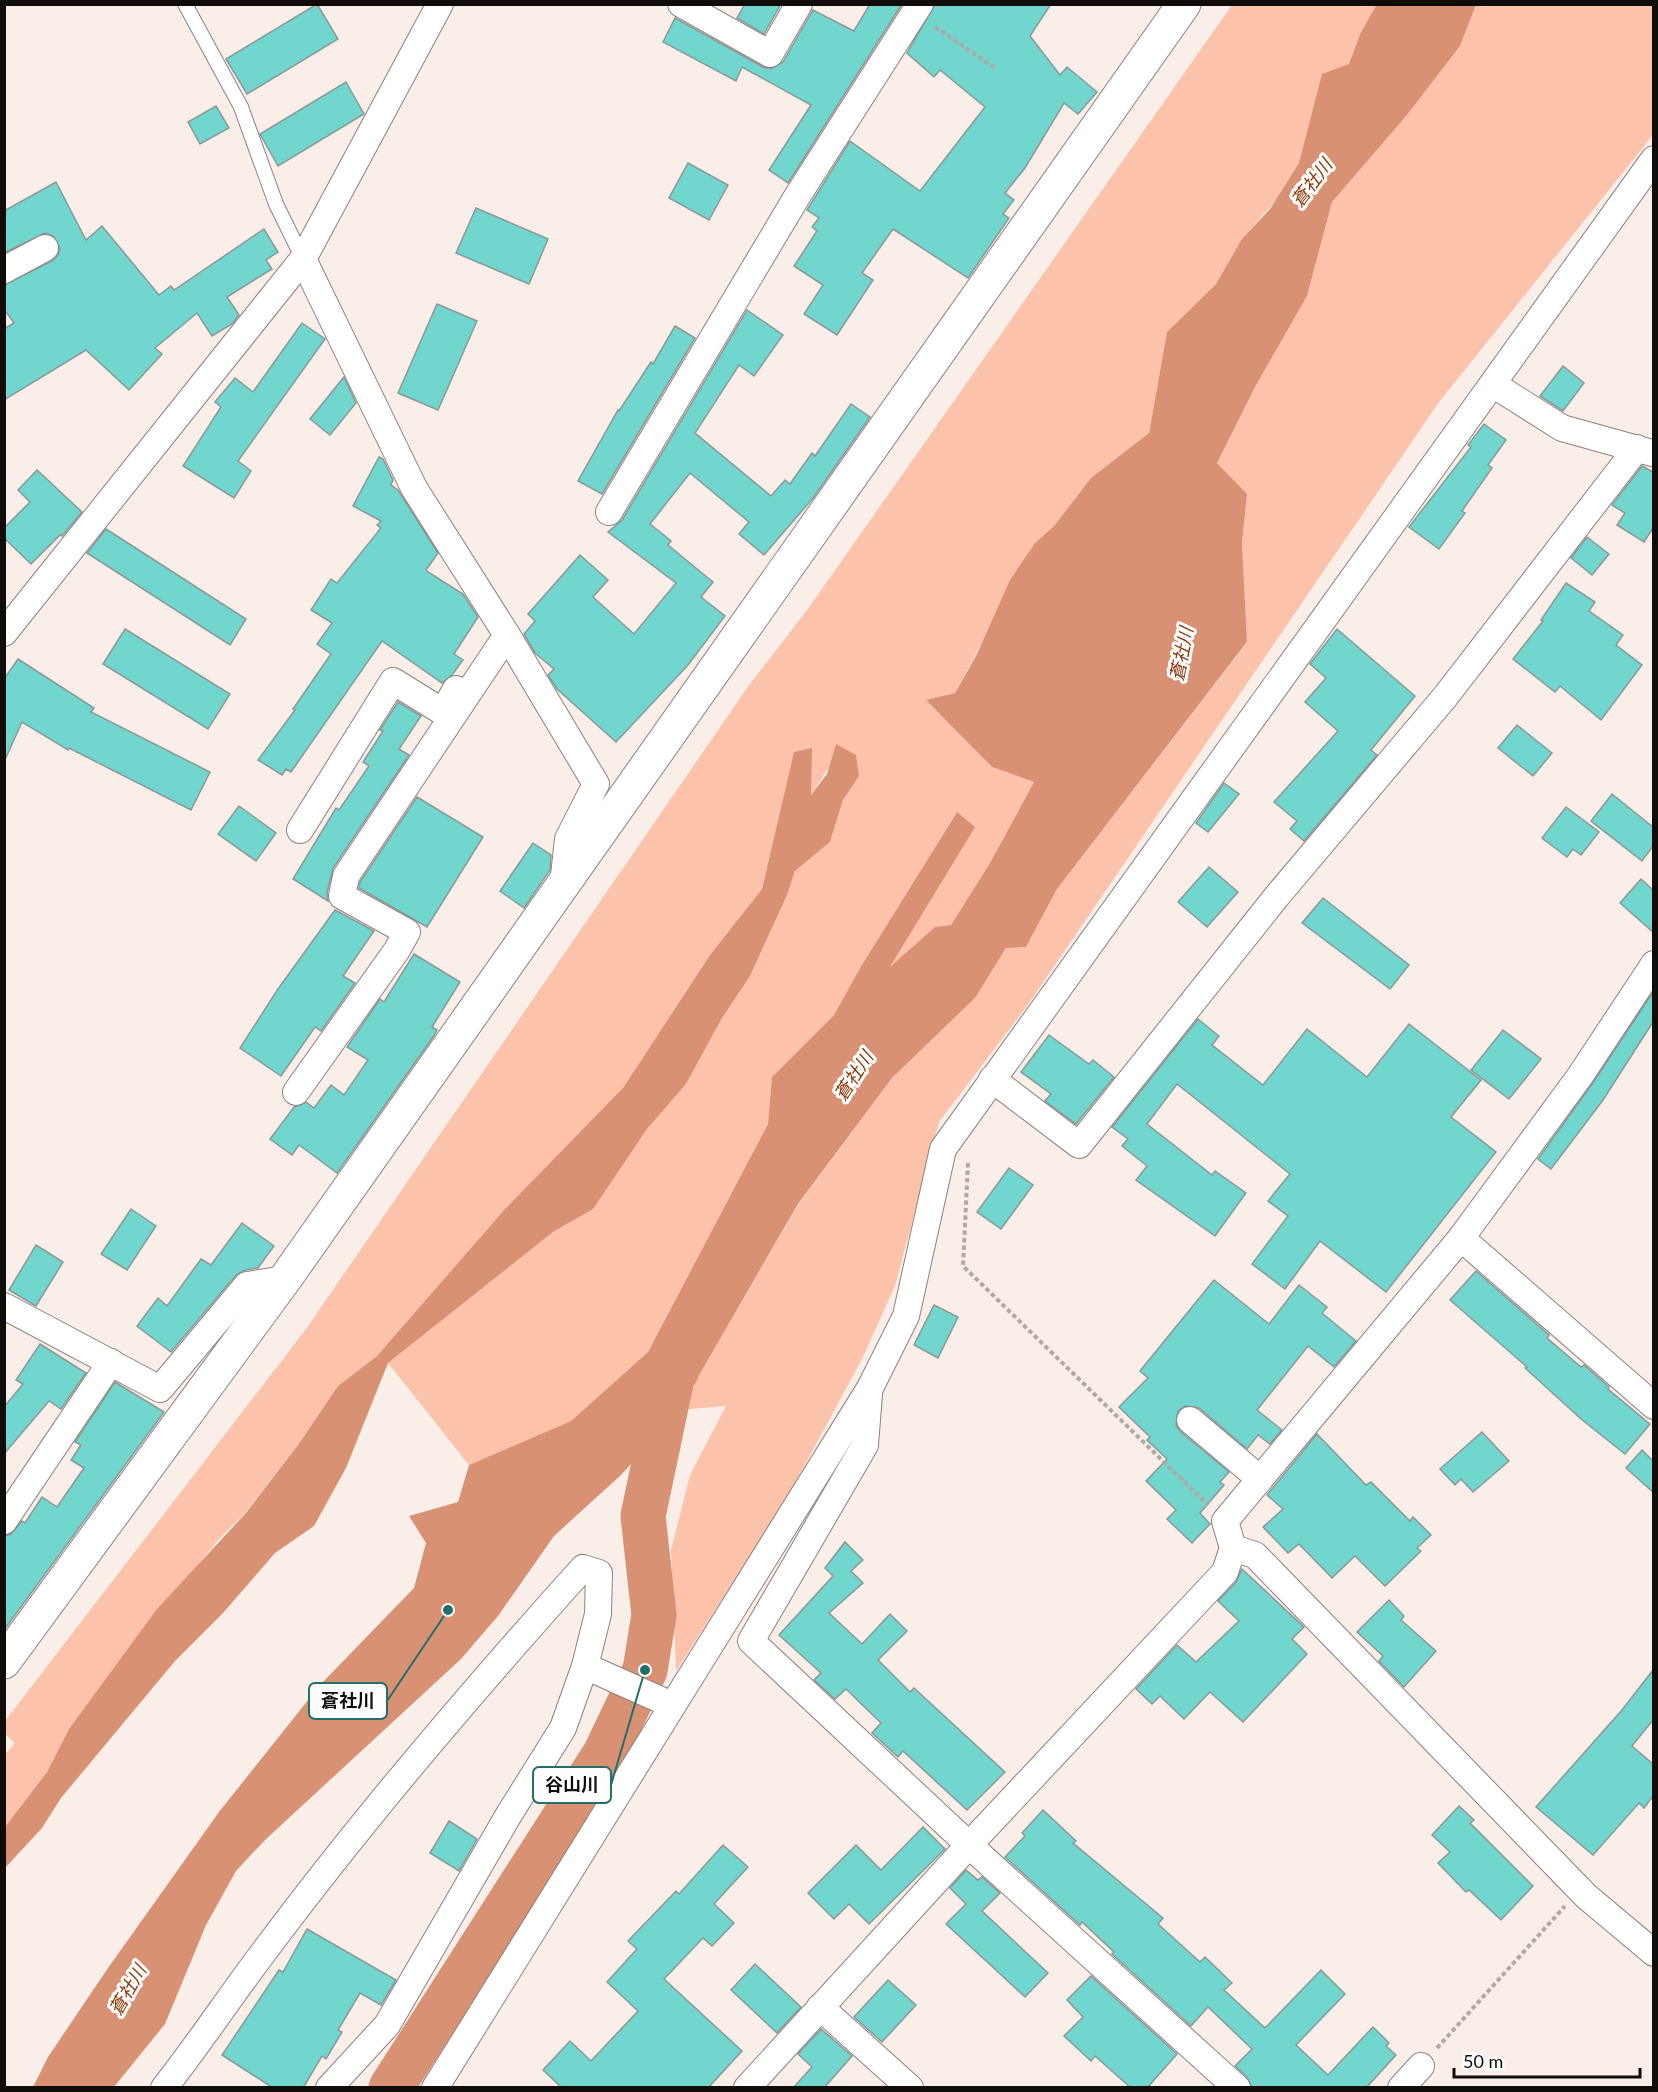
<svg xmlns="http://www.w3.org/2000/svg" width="1658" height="2092" font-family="Lato,'Noto Sans JP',sans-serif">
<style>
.green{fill:#fcc2aa}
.water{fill:#d99173}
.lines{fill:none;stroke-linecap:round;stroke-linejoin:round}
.river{stroke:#d99173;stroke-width:45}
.building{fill:#70d6ce;stroke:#8b9896;stroke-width:1.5}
.service-casing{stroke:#8c817d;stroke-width:16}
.minor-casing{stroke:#8c817d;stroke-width:28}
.tertiary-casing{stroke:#8c817d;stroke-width:35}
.path{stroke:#b1a8a4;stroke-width:4;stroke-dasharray:4.5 3;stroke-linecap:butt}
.service{stroke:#fff;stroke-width:14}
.minor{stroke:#fff;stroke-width:26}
.tertiary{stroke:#fff;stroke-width:33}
.labels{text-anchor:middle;stroke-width:6;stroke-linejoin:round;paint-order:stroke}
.water-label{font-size:18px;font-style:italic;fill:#8b3606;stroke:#fefefe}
.leader{fill:none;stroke:#246e69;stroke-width:2}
.callout-dot{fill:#246e69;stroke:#fefefe;stroke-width:2}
.callout{fill:#fefefe;stroke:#246e69;stroke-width:2}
.callout-label{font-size:18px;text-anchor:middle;font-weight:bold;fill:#100c0a}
</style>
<rect width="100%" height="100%" fill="#faeee9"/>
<g class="green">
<path d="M1232,5h145l-17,29 -11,30 -50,99 -24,38 -26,30 -33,53 -49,48 -18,101 -58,45 -37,48 -19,17 -80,150 -28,7 65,67 42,15 -44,81 -39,62 -16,2 -46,42 85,-142 -18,-14 -96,155 -26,47 -62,62 -4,47 -120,228 -77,69 -102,44 -81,-102 165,-131 40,-23 54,-80 39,-45 36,-66 28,-42 37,-81 8,-24 35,-29 13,-42 16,-25 -23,-31 -7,23 -19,29 -16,-43 -32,136 -52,66 -87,133 -246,268 -39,30 -40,59 -54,69 -27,27 -148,188 -22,43 -42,55v-72l10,-12 -10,-9v-13l301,-392 441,-641 63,-82z"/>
<path d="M1476,5h177v130l-214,267 -412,604 -88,116 -44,164 -33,73 -74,137 -112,175 -5,-121 19,-75 36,-69 -47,4 119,-205 94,-127 83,-80 31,-50 20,-1 31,-58 190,-246 -5,-100 5,-49 -30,-31 38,-76 52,-91 25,-94 75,-87 53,-69z"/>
</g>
<g class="water">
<path d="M1377,4l99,1 -16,41 -53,69 -75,87 -25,94 -52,91 -38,76 30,31 -5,49 5,99 -190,247 -31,58 -20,1 -31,50 -83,80 -94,126 -119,206 -58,65 -67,61 -56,80 -37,43 -196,181 -29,31 -30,54 -41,99 -51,63h-81l15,-30 60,-89 111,-156 101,-127 94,-97 12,-45 -17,-27 49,-14 11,-37 102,-44 77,-69 120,-228 4,-47 62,-62 26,-47 97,-156 18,15 -85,140 45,-40 16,-2 39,-62 44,-81 -42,-15 -66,-67 29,-7 22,-39 33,-74 25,-37 19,-17 37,-48 58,-45 18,-101 49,-48 26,-45 28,-30 29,-46 23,-89 27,-10 11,-30z"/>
<path d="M836,744l20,11 3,21 -16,24 -13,42 -35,29 -8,24 -37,81 -28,42 -36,66 -39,45 -54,80 -40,23 -165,131 -42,105 -32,58 -39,27 -52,60 -48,48 -114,137 -19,30 -37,40v-41l42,-55 22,-43 88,-120 88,-95 53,-69 40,-59 39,-30 129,-148 117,-120 87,-133 52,-66 32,-137 18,-4 -1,47 16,-21z"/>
</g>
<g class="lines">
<path class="river" d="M391,2088l214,-334 40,-84 9,-55 -11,-99 29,-138 5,-8"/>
</g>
<g class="building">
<path d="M317,4l21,35 -91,55 -21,-35z"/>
<path d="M745,4h36l-17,30 -27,-16z"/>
<path d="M870,4h32l-114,179 -19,-13 42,-65 -69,-38 -6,14 -73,-39 12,-24 88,49 8,2 12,-7 30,-52 41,21z"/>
<path d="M935,4h116l-21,32 30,39 7,-8 30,25 -19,22 -14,-11 -39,65 -20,25 9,7 -11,14 6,4 -41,60 -75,-49 -31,44 11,7 -36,55 -33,-21 19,-29 -29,-19 23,-35 -5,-4 7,-9 -12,-8 43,-69 70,50 65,-84 -45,-37 -6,7 -27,-24z"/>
<path d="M346,82l18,32 -86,52 -18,-32z"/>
<path d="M216,106l13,22 -29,16 -12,-22z"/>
<path d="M688,163l40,22 -19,35 -40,-22z"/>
<path d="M56,182l30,58 16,-14 57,69 12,-9 3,4 90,-61 14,23 -12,8 6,9 -45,28 12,18 -7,9 -20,12 -15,-23 -42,35 7,6 -33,36 -43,-40 -82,50v-71l10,-6 -10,-14v-24l48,-24 6,-6 2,-7 -7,-12 -8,-3 -41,20v-42z"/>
<path d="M476,208l72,31 -19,45 -73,-31z"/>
<path d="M437,304l40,17 -39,89 -40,-17z"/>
<path d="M747,310l36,25 -29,41 -15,-11 -44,68 76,63 14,-16 5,4 22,-31 3,3 36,-52 19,13 -57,81 -49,57 -25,-21 10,-12 -59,-49 -40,51 21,17 -3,4 45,37 -12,15 24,19 -37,49 -72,77 -59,-53 -9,-14 6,-6 -19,-16 -11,-19 11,-13 -7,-7 52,-59 28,25 -15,17 41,37 42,-51 -68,-51 14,-12z"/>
<path d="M302,323l23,16 -87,122 13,10 -17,27 -51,-32 38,-59 -6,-5 20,-24 18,14z"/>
<path d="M675,326l20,12 -93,156 -24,-13 40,-71 1,1 32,-49 2,2z"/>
<path d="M1563,366l21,17 -21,28 -23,-15z"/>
<path d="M344,377l12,26 -26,32 -20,-16z"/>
<path d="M1484,424l22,16 -18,25 4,3 -30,43 3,2 -26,36 -30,-22 62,-80 -3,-2z"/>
<path d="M379,457l4,2 10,21 -2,5 7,5 40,63 -12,17 2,2 35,22 15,23 -24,37 9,6 -11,15 -10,8 -60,-42 -91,131 -5,-3 -4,6 -24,-15 37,-50 -2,-1 38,-55 -14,-10 15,-21 -21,-13 20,-31 6,4 44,-55 -4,-3 4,-4 -28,-15z"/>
<path d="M1642,466l11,6v56l-9,14 -27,-17 8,-12 -13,-8z"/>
<path d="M37,470l45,42 -20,24 -2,-1 -29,29 -27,-26v-10l26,-26 -12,-12z"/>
<path d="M106,529l140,90 -16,26 -143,-92z"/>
<path d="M1587,537l22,17 -17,21 -21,-17z"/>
<path d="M1566,583l29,19 -6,9 34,24 -7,10 26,20 -41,55 -41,-34 -5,6 -42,-33 30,-38 -2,-1z"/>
<path d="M125,629l105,65 -22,35 -105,-65z"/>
<path d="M1337,629l78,67 -44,54 6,5 -73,86 -14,-12 7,-8 -23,-19 64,-71 -33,-29 21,-24 -16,-14z"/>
<path d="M18,659l76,49 -3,4 119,60 -19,38 -122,-62 -1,2 -46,-28 -18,40v-83z"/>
<path d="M398,702l23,14 -22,33 10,6 -76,113 -6,25 1,8 -35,-22 43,-71 3,2 30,-44 -6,-4 20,-31 -3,-1z"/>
<path d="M1517,725l35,28 -19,23 -35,-28z"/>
<path d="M1224,783l15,11 -31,38 -12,-9z"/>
<path d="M1612,794l41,33v19l-11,15 -51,-40z"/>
<path d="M417,797l66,40 -56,90 -68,-39 1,-6z"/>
<path d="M239,806l37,27 -20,28 -38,-27z"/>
<path d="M1566,807l33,25 -18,23 -8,-6 -6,8 -25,-19z"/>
<path d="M533,843l18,12 -1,15 -26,38 -24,-17z"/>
<path d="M1209,867l29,25 -31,35 -29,-25z"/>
<path d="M1641,879l12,11v42l-33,-29z"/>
<path d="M1323,898l86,67 -19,24 -88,-66z"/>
<path d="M335,910l39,21 -31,45 12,7 -34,48 -6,-4 -34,49 -41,-28 38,-59z"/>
<path d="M414,954l46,28 -28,45 5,3 -4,7 -96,136 -38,-28 -7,10 -22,-16 24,-32 12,-5 8,6 17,-23 13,10 24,-35 -21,-13 33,-48 4,3z"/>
<path d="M1653,992v30l-50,78 -52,69 -13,-10 54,-75z"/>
<path d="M1198,1019l21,17 -7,9 51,40 44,-56 60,48 42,-53 72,56 -30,37 45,35 -110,140 -66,-51 -35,48 -33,-25 36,-48 -20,-15 22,-27 -113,-90 -30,40 65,51 3,-4 31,22 -31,43 -79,-56 11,-14 -25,-20 6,-7 -16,-12z"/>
<path d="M1503,1030l38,29 -32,40 -38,-29z"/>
<path d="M1049,1035l40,29 4,-4 21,17 -38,47 -31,-23 6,-7 -30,-22z"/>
<path d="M1009,1168l24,17 -32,44 -24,-17z"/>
<path d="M131,1209l25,17 -29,44 -26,-16z"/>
<path d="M242,1223l32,23 -16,22 -13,2 -9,5 -65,77 -34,-26 21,-28 9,8 34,-47 10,6z"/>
<path d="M36,1245l27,17 -27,44 -27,-16z"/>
<path d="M1476,1271l73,64 -2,3 34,29 3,-2 25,22 -1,2 42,35 -25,30 -44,-35 -56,-51 2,-1 -77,-67z"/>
<path d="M1214,1280l55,44 30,-39 28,22 -5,6 34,28 -22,26 -26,-21 -51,64 25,20 -12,14 -12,-9 -11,14 -48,-41 -14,-2 -7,5 -2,14 4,6 49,41 -9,10 4,3 -24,28 10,11 -18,19 -25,-24 9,-9 -30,-29 21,-22 -20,-19 3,-3 -31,-30 29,-29 -8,-7z"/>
<path d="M934,1305l24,12 -20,41 -24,-13z"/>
<path d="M40,1344l46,29 -25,36 -12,-8 -45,53v-47l19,-23 -7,-4z"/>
<path d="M115,1382l49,30 -160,218v-94l7,-2 11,-13 3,2 17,-26 15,10 27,-39 -13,-8 10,-15 -6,-3z"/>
<path d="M1482,1432l27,29 -36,31 -12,-13 -6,6 -15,-16z"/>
<path d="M1317,1434l49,51 5,-3 39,39 3,-4 18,18 -14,13 4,3 -36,35 -30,-30 -23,22 -33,-34 -11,9 -25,-26 20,-18 -16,-14z"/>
<path d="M1642,1450l11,11v31l-27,-24z"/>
<path d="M845,1542l18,18 -12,11 12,12 -34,30 33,31 28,-30 17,17 -29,29 32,32 4,-4 91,84 -38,38 -64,-59 -5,6 -26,-24 9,-10 -35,-34 -11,10 -21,-19 7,-7 -42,-38 54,-59 -8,-8z"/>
<path d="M1242,1569l62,58 -12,12 15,15 -64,68 -33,-30 -26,27 -24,-23 -8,8 -16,-15 41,-44 19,17 43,-41 -21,-20 18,-19z"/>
<path d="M1389,1600l15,16 -3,4 35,31 -32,36 -25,-26 4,-5 -26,-24z"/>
<path d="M1653,1670v50l-21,26 21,18v32l-9,12 -5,-5 -46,52 -57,-48 86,-97z"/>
<path d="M1459,1806l15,14 -4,3 63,63 -32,34 -32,-30 -3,2 -28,-29 12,-11 -18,-17z"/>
<path d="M1043,1810l33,31 -3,2 90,75 -5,6 42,38 5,-5 27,26 -8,7 41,38 56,-58 24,24 -49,51 32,30 45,-48 16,16 -3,3 10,9 -30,33h-114l-5,-11 -12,-11 17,-17 -44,-42 -17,19 -79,-72 2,-2 -32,-30 -2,3 -75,-68 20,-21 -3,-3z"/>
<path d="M449,1821l28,18 -18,32 -29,-18z"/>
<path d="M923,1827l22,22 -76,75 -20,-20 -15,15 -26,-26 48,-48 25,25z"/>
<path d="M723,1845l25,22 -34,37 20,19 -22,23 -9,-8 -39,41 78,72 -34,37h-146l-19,-18 27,-29 21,20 47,-50 -31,-29 30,-33 -9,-8 48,-50 3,3z"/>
<path d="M966,1870l12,10 4,-3 18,16 -18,18 66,62 -23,24 -79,-73 20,-20 -16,-16z"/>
<path d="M307,1929l89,51 -15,25 -21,-12 -22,37 4,2 -16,27 -4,-3 -19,32h-30l-51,-33 57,-85 4,2z"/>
<path d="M755,1964l46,43 -24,26 -46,-43z"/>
<path d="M1091,1976l86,78 -30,34h-16l-36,-32 -4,5 -27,-25 19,-19 -16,-17z"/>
<path d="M888,1980l28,25 -34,37 -28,-25z"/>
<path d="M821,2029l31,27 -28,32h-31l19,-21 -14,-13z"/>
</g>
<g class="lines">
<g class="service-casing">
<path id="service" d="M185,4l56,103 35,97 27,55"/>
</g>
<g class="minor-casing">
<g id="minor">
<path d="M681,4l89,50 29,-50"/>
<path d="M303,259l111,229 93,147 89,149 -28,55 -5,46"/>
<path d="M4,270l41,-22"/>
<path d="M1494,385l68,43 90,25"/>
<path d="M609,512l189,-317 122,-191"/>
<path d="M4,633l299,-374 137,-255"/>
<path d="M300,830l93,-149 50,31 13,-23"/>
<path d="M992,1079l87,66 198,-249 168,-199 192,-249"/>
<path d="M296,1092l101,-142 10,-18 -65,-36 4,-20 161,-241"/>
<path d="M1461,1238l193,168"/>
<path d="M4,1306l156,83 87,-104 38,-6"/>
<path d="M869,1394l-4,51 -114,196 218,204 268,243"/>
<path d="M1190,1420l70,59"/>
<path d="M4,1521l107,-159"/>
<path d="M1233,1548l22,7 331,341 68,57"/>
<path d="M585,1666l87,39"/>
<path d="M820,2007l90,81"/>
<path d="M164,2088c37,-47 69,-96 105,-143 98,-131 205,-256 314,-377l16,5 -1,41 -13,52 -22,62 -55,88 -121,209 -58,63"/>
<path d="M435,2088l435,-700 36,-72 37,-167 711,-990"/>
<path d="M747,2088l222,-243 256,-273 8,-24 -8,-27 236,-283 119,-162 74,-112"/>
<path d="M1401,2088l20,-22"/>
</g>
</g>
<g class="tertiary-casing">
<path id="tertiary" d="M4,1662l281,-383 899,-1275"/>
</g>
<g class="path">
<path d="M935,27l60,41"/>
<path d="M968,1163l-5,103 245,239"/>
<path d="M1437,2048l128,-142"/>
</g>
<use href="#service" class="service"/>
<use href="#minor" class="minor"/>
<use href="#tertiary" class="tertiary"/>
</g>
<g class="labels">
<g class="water-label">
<text transform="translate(1312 183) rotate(-53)" y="6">蒼社川</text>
<text transform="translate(1182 654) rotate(-79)" y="6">蒼社川</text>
<text transform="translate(854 1076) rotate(-57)" y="6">蒼社川</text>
<text transform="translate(128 1990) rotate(-60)" y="6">蒼社川</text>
</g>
</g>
<path class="leader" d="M448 1610L387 1701M645 1670L611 1785"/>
<g class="callout-dot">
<circle cx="448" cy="1610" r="6"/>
<circle cx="645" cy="1670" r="6"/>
</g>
<g class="callout">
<rect x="309" y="1683" width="78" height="36" rx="6"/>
<rect x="533" y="1767" width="78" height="36" rx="6"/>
</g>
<g class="callout-label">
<text x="348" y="1707">蒼社川</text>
<text x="572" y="1791">谷山川</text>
</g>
<rect width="1658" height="2092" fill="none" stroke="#100c0a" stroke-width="12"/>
<path d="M1454 2068v9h186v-9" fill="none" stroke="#100c0a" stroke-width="3"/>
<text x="1463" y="2068" font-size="18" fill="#100c0a" stroke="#fefefe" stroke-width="4.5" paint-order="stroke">50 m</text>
</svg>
